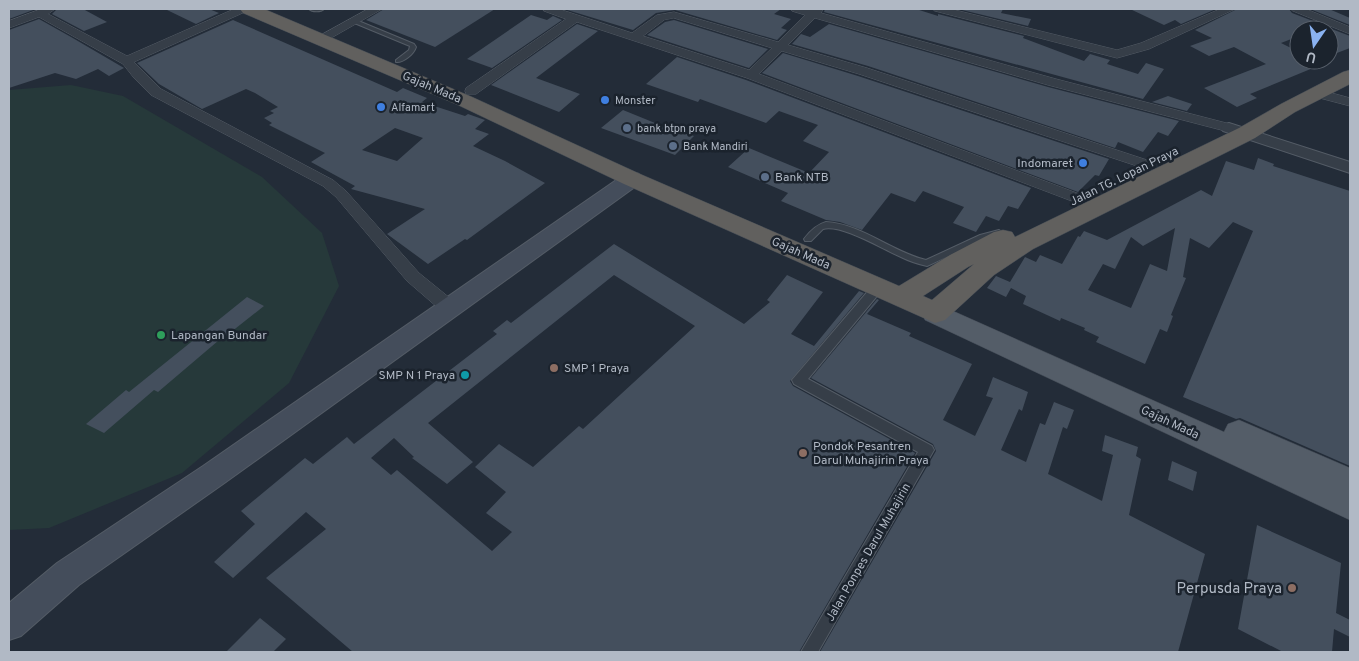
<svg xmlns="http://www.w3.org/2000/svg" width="1359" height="661" font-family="Overpass,sans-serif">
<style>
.green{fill:#26393a}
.building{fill:#444f5d;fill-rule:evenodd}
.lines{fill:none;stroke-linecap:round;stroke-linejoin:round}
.service-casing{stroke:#545c66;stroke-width:2}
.pedestrian-casing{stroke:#545c66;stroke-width:2}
.minor-casing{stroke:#545c66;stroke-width:1}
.tertiary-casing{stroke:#545c66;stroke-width:2}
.secondary-casing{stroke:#545c66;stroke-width:2}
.primary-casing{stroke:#3f4752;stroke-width:1}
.trunk-casing{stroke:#414953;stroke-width:1}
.service{fill:#363e48;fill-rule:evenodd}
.pedestrian{fill:#363e48;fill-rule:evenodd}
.minor{fill:#363e48;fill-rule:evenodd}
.tertiary{fill:#363e48;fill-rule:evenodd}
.secondary{fill:#444d5b;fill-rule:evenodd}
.primary{fill:#545d68;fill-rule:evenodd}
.trunk{fill:#61605e;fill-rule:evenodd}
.shop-dot{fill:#3f7fe0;stroke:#1b232d;stroke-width:2}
.service-dot{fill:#5c6f8a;stroke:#1b232d;stroke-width:2}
.leisure-dot{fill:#2e9e5b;stroke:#1b232d;stroke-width:2}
.education-dot{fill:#8d6e63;stroke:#1b232d;stroke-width:2}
.culture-dot{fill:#0f9aa8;stroke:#1b232d;stroke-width:2}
.labels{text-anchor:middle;stroke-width:5;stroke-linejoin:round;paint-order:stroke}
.far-poi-label{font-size:11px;fill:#b1b9c5;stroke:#1b232d;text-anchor:start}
.street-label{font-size:12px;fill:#b1b9c5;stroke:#1b232d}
.poi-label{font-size:12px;fill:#b1b9c5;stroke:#1b232d;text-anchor:start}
.near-poi-label{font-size:15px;fill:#b1b9c5;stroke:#1b232d;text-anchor:end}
</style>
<rect width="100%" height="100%" fill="#232c38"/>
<path class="green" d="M71,85l52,11 139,81 60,56 17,53 -50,97 -107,90 -133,55 -40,2v-440z"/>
<g class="building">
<path d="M9,9h27l-27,10z"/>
<path d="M57,9h26l24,13 -23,9 -32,-17z"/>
<path d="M165,9h44l10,4 -23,11z"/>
<path d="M384,9h111l-60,38 -69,-27z"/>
<path d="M564,9h217l-7,5 17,5 -10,9 6,2 -10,10 -102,-30 -19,3 -23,17z"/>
<path d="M825,9h91l22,7v-2l86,22 -1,2 61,23 6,-7 20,6 -3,4 31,10 8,-11 18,6 -21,30 -319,-87z"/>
<path d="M958,9h45l-2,4 30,6 -3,7z"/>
<path d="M1130,9h86l-35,15 -6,-4 -11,5z"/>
<path d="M1237,9h52l3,4 34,13 -10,4h-17v6l-18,7 18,9v8l31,1 -80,33 7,4 -20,9 -33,-19 62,-24 -32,-17 -25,9 -19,-10 22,-8 -17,-8z"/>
<path d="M1310,9h19l21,9v7z"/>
<path d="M531,15l16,5 6,-4 9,4 -70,48 -25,-9z"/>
<path d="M39,19l32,18 53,31 -15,8 -11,-7 -22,10 -21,-6 -46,15v-58z"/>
<path d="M233,20l164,72 6,-4 24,10 -5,4 43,14 3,-2 17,6 -10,9 14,5 -16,12 32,15 40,22 -78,57 -2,-1 -37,25 -41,-30 38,-25 -74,-20 4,-3 -44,-24 14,-9 -56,-28 3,-2 -8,-5 10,-5 -4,-2 8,-4 -23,-14 -9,-4 -44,20 -43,-25 -22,-21zM395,128l28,10 -26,23 -35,-11z"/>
<path d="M674,20l94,29 -19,19 -102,-33 18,-13z"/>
<path d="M577,24l21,7 -62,47 44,16 -21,18 -68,-27z"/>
<path d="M829,24l219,63 131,34 -11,15 -10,-4 -15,20 -25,-10 -3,6 -247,-82 -76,-22 9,-10 9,3z"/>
<path d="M1329,28l21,8v12l-21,8z"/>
<path d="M783,53l75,23 251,83 -10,17 -4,-1 -17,17 -316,-119z"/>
<path d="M677,57l69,23 285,108 -13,21 -10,-3 -9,15 -13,-5 -10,16 -23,-9 11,-16 -41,-16 -8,11 -24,-9 -29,37 -22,-8 -14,-2 -45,-19 7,-8 -60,-26 21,-19 60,25 20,-21 -26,-11 15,-16 -39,-14 -13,12 -66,-24 -2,3 -52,-18z"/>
<path d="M1168,96l24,8 -5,7 -35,-9z"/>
<path d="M623,110l32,13 39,13 -19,19 -74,-27z"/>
<path d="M1258,158l16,6 -1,2 77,25v275l-110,-48 -4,1 -53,-22 70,-166 -20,-9 -24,26 -19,-10 -7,39 3,1 -15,37 2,1 -6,16 -7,-3 -15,35 -49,-22 3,-5 -15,-7 1,-2 -24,-10 -1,3 -37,-17 3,-8 -15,-8 -5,9 -19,-9 9,-12 14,6 15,-25 11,5 4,-7 22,9 16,-28 2,1 4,-6 23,9 94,-50 11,6 14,-35 28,9zM1175,228l-8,43 -17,-7 -19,44 -43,-18 15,-26 12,5 16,-32 12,9z"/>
<path d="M614,244l130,80 26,-22 -3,-2 20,-25 36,17 -32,42 23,12 45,-55 5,2 -74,88 3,5 122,67 -116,199h-446l-87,-74 60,-49 -20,-17 -73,66 -19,-16 41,-38 -14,-13 64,-53 8,6 34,-27 7,7 143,-110 -4,-3 14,-11 4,3zM614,275l81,51 -112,103 -4,-3 -46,41 -34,-23 -24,23 31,25 -20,21 26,19 -20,19 -95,-81 -6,5 -20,-17 23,-20 20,19 -2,1 35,26 26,-22 -45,-39z"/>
<path d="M247,297l17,9 -38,30 -1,-1 -67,57 -4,-2 -50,43 -18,-9 40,-34 3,2z"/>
<path d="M877,299l2,1 -12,14 44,19 -2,3 63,28 -29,56 32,16 18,-38 -7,-2 7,-19 35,15 -6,19 -3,-2 -18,41 25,12 14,-39 5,2 9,-23 20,8 -7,19 -4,-2 -15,47 54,27 11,-46 -11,-4 3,-16 33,12 -2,9 5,3 -12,56 76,39 -27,98h-358l116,-201 -3,-7 -122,-66z"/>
<path d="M1172,461l25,11 -4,19 -25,-11z"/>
<path d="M1257,525l84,38 -5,50 14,7v17l-16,-8 -2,23h-49l-45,-23z"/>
<path d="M260,618l26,21 -13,13h-47z"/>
</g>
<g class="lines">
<g class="service-casing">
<g id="service">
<path d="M309,9h15c-3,3 -12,3 -15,0z"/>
<path d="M352,20h4l58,24 2,3c-2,7 -13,16 -20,15v-2l13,-10 1,-4 -58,-24z"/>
<path d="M826,222c36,2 66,30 100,38l54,-25 19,-5 4,3 -1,2 -17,4 -58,27c-9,-2 -18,-5 -26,-9 -19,-8 -59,-33 -78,-28l-12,12h-6l-1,-2c6,-8 12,-14 22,-17z"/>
</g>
</g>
<g class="pedestrian-casing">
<path id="pedestrian" d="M878,283l4,1 2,3 -2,3 -74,89 124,67 2,4 -116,202h-17l117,-200 -124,-68 -2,-4 82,-96z"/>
</g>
<g class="minor-casing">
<g id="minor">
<path d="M41,9h14l-7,5 79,42 107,-47h14l-1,2 -113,51 27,27 172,91 13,11 73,82 37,30 3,5 -3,5 -6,1 -6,-1 -37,-32 -71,-84 -13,-11 -172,-91 -17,-17 -11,-14 -84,-47 -30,11v-7z"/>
<path d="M368,9h14l-58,33h-8l-2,-3z"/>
<path d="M543,9h16l73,24 25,-18 17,-3 104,30 27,-27 -13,-4 -1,-2h32l-2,4 235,66 178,46 2,3 -7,4 -181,-47 -233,-67 -27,27 79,23 283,93 2,3 -2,3h-10l-281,-93 -77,-23 -23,23 323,121 2,3 -2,3 -5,2 -330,-125 -170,-56 -101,72h-10l-1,-3 1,-3 100,-69 -22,-8zM674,18l98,30 -23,22 -106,-34 21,-16z"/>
<path d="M933,9h18l166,41 24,-7 79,-34h15l-86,40 -32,9 -182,-47z"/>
<path d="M1291,9h15l44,18v7l-57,-23z"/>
<path d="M1317,89l33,9v8l-38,-10 -1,-3z"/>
</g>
</g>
<g class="tertiary-casing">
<path id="tertiary" d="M1229,123l121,39v11l-127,-42 -2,-3 2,-3z"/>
</g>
<g class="secondary-casing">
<path id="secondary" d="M632,172l7,2 3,5 -3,5 -416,300 -144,101 -58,51 -12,4v-37l48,-40 146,-97 422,-292z"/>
</g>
<g class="primary-casing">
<path id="primary" d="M935,303l289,129 4,-8 11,-4 111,48v52l-425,-200 -3,-7 3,-7z"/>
</g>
<g class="trunk-casing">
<path id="trunk" d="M240,9h24l208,88 168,77 259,112 51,-31 44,-23 9,-2 9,2 3,5 224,-109 42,-24 62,-32 7,-2v14l-55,28 -40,26 -222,111 -39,26 -49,45 -10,3 -311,-139 -166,-79 -215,-92zM974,264l-42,36 -9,-4 45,-29z"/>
</g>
<use href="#service" class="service"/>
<use href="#pedestrian" class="pedestrian"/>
<use href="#minor" class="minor"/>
<use href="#tertiary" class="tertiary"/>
<use href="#secondary" class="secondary"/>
<use href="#primary" class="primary"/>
<use href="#trunk" class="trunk"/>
</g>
<g class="shop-dot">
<circle cx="605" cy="100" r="5"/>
<circle cx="381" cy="107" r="5"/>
<circle cx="1083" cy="163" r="5"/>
</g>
<g class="service-dot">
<circle cx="627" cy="128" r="5"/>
<circle cx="673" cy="146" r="5"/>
<circle cx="765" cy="177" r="5"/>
</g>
<circle class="leisure-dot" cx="161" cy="335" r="5"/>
<g class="education-dot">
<circle cx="554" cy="368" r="5"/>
<circle cx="803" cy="453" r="5"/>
<circle cx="1292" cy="588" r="5"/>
</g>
<circle class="culture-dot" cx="465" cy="375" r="5"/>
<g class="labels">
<g class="far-poi-label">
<text x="615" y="104">Monster</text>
<text x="391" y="111">Alfamart</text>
<text x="637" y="132">bank btpn praya</text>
<text x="683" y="150">Bank Mandiri</text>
</g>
<g class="street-label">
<text transform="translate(432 87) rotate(23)" y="4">Gajah Mada</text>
<text transform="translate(1124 176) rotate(-26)" y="4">Jalan TG. Lopan Praya</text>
<text transform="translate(801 253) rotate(24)" y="4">Gajah Mada</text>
<text transform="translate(1170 422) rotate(25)" y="4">Gajah Mada</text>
<text transform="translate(868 552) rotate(-60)" y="4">Jalan Ponpes Darul Muhajirin</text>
</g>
<g class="poi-label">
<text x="1073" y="167" text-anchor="end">Indomaret</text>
<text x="775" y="181">Bank NTB</text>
<text x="171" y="339">Lapangan Bundar</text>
<text x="564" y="372">SMP 1 Praya</text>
<text x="455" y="379" text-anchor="end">SMP N 1 Praya</text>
<text x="813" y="450">Pondok Pesantren<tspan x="813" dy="14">Darul Muhajirin Praya</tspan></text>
</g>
<g class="near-poi-label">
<text x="1282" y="593">Perpusda Praya</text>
</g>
</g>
<rect width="1359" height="661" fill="none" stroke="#b1b9c5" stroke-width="20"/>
<g transform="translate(1314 45) rotate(193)"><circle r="24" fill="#1b232d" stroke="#575f6a"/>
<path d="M0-4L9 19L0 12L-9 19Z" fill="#8ab2f1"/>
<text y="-8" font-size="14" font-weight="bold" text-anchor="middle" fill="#b1b9c5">U</text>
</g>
</svg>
